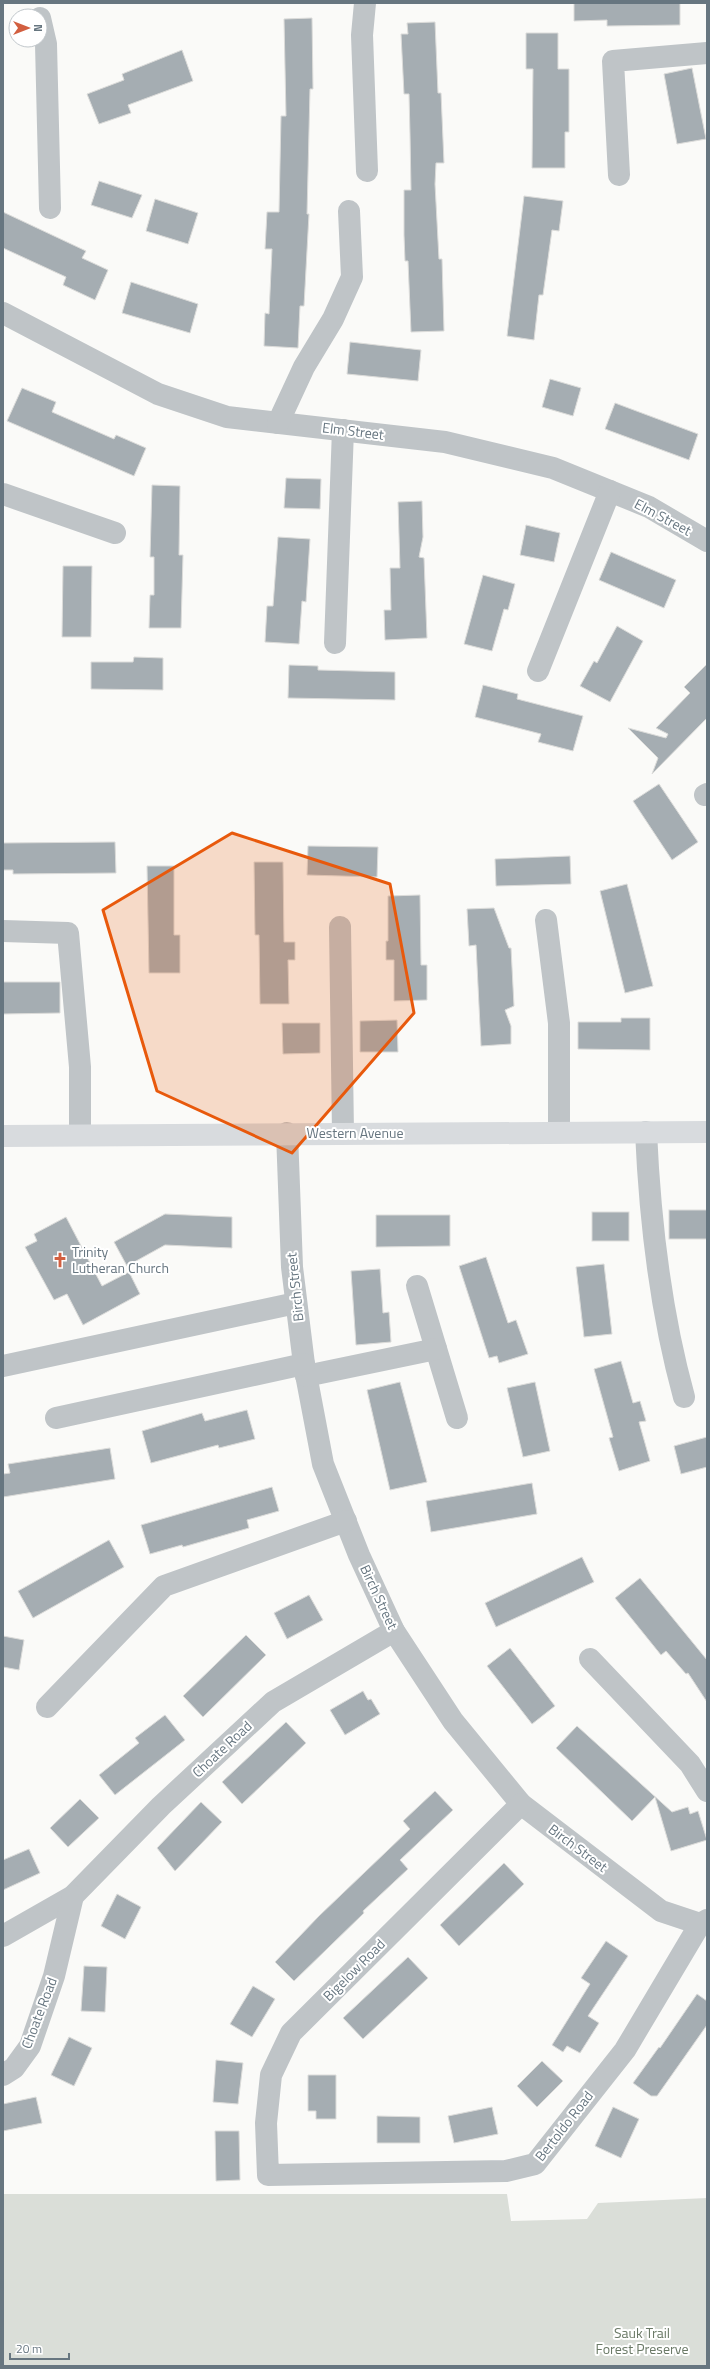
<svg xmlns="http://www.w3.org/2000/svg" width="710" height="2369" font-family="'Titillium Web',sans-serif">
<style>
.green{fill:#daded8}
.building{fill:#a5adb2;stroke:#dcdcda}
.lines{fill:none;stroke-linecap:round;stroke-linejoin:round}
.minor{stroke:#bfc4c7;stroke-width:22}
.major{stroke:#d8dbde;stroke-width:22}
.marked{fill:#e8590c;fill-opacity:0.2;stroke:#e8590c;stroke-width:3;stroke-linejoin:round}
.labels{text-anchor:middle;stroke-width:4;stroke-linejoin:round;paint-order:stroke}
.street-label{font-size:14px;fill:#677680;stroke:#fff}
.poi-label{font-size:14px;fill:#677680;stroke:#fff;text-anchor:start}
.park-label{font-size:14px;fill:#6a7966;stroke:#fff}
</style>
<rect width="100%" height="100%" fill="#fafaf8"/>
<path class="green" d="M507,2194l4,27 76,-2 11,-16 109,-5v168h-704v-172z"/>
<g class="building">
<path d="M574,3h106v22l-73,1v-6l-33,1z"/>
<path d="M312,18l1,71h-3l-3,125h2l-5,92h-4l-2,42 -34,-2 1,-33 4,1 3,-65h-7l2,-37h12l2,-96h5l-2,-97z"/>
<path d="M435,22l3,71h3l3,70h-8l-1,21 4,75h3l2,72 -33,1 -3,-71h-3l-1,-26v-45h7l-1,-56 -1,-40h-5l-3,-60h7l-1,-11z"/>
<path d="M526,33h32v36h11v63h-4v36h-33l1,-99h-7z"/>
<path d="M182,50l11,31 -65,24 3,8 -32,11 -12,-30 37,-14 -2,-6z"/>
<path d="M692,68l14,71 -29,5 -13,-70z"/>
<path d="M99,181l43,14 -10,23 -41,-13z"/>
<path d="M524,196l39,5 -4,30 -7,-1 -9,65h-4l-5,45 -27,-4z"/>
<path d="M155,199l43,14 -10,31 -42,-13z"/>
<path d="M3,212l83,39 -4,7 26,12 -13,30 -32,-15 3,-8 -63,-29z"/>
<path d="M131,282l67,22 -8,29 -68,-20z"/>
<path d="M350,342l71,8 -3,31 -71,-7z"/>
<path d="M550,379l31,9 -8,28 -31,-9z"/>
<path d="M22,388l34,14 -4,10 62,27 2,-4 30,13 -12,28 -127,-55z"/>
<path d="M615,403l83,31 -9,26 -84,-31z"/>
<path d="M286,478l35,1 -1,30 -36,-1z"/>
<path d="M152,485l28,1 -1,69h4l-2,73h-32l1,-33h4v-38h-4z"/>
<path d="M422,501l1,36 -4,20 5,1 3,80 -42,2 -1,-30h7l-1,-42h10l-2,-66z"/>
<path d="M526,525l34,8 -6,29 -34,-7z"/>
<path d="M278,537l32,2 -4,63 -4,-1 -3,43 -34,-2 2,-36h6z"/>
<path d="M611,552l65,28 -12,28 -65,-28z"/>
<path d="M63,566h29l-1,71h-29z"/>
<path d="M483,575l32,9 -7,26 -4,-1 -12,42 -28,-7z"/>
<path d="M617,626l26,15 -33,61 -30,-16 14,-25 3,2z"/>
<path d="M134,657l29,1v32l-72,-1v-27h42z"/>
<path d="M707,664v54l-55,56 6,-16 -30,-30 38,10 2,-4 -12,-6 34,-35 -6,-6z"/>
<path d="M289,665l29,1v4l77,2v28l-107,-2z"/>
<path d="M483,685l35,9 -1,5 66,17 -10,35 -35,-9 3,-8 -66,-17z"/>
<path d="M659,784l39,58 -26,18 -39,-59z"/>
<path d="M115,842l1,31 -103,1v-4h-10v-27z"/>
<path d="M308,846l70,1 -1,30 -70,-2z"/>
<path d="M570,856l1,28 -75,2 -1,-27z"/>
<path d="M254,862h29l1,80h11v18h-7l1,44h-29l-1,-69h-4z"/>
<path d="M147,866h27v69h6v38h-31z"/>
<path d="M627,884l26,102 -28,7 -25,-102z"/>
<path d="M420,895l1,70h6v35l-33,1v-41h-8v-19h2v-45z"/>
<path d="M494,908l15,40h2l3,58 -9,4 6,16v18l-30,2 -5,-101 -7,1 -2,-37z"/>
<path d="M3,982h57v31l-57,1z"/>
<path d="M621,1018h29v32l-72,-1v-27h43z"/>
<path d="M397,1020l1,32h-38v-31z"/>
<path d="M282,1023h38v30l-37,1z"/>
<rect x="669" y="1210" width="38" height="29"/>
<rect x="592" y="1212" width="37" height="29"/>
<path d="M165,1214l67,3v31l-67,-3 -38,21 -13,-24z"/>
<path d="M376,1215h74v31l-74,1z"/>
<path d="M66,1217l36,69 27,-14 11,22 -57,31 -16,-31 -13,6 -29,-53 12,-6 -3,-7z"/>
<path d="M486,1257l22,66 8,-3 12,34 -29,9 -2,-7 -8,2 -30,-92z"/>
<path d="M604,1264l8,70 -28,3 -8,-70z"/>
<path d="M380,1269l3,44 6,-1 2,30 -35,3 -5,-74z"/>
<path d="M621,1361l12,42 7,-2 6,20 -7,1 11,39 -31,10 -10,-33 4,-1 -19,-68z"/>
<path d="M400,1382l27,100 -37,8 -23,-100z"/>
<path d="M535,1382l15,69 -27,6 -16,-69z"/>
<path d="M247,1410l8,29 -36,9 -1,-3 -67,18 -9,-32 60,-18 3,8z"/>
<path d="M707,1437v30l-26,7 -7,-28z"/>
<path d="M110,1448l5,31 -112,18v-23l7,-1 -2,-9z"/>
<path d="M532,1483l5,31 -106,18 -5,-31z"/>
<path d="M272,1487l7,24 -32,9 2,8 -66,19 -1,-2 -32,9 -9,-29z"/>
<path d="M109,1540l15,27 -91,51 -15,-27z"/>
<path d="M582,1557l12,25 -98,45 -11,-24z"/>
<path d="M640,1578l67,82v42l-19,-29 -2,1 -20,-23 -5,4 -46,-57z"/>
<path d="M309,1595l14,25 -36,19 -13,-26z"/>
<path d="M246,1635l20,20 -63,62 -20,-21z"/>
<path d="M3,1636l21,4 -5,30 -16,-3z"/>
<path d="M510,1648l45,58 -23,18 -45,-58z"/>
<path d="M363,1691l5,9 3,-1 9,15 -35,21 -15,-25z"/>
<path d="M165,1715l20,25 -70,55 -16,-20 40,-32 -4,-5z"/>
<path d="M286,1722l20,21 -64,61 -20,-22z"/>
<path d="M577,1726l95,86 16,-5 2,7 8,-3 9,29 -36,11 -16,-54 -23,24 -76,-73z"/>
<path d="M435,1791l18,19 -53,50 8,9 -45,42 1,2 -70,68 -19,-19 44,-46 91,-87 -7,-8z"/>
<path d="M80,1799l19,19 -31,29 -18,-19z"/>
<path d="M201,1802l21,20 -47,49 -18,-23z"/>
<path d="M29,1849l11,24 -37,17v-30z"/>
<path d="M504,1863l20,21 -65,62 -19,-21z"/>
<path d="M117,1894l24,13 -16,32 -24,-13z"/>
<path d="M606,1941l22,15 -40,60 11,7 -19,30 -13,-7 -4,6 -11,-7 38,-61 -9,-6z"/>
<path d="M408,1957l20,21 -65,61 -20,-21z"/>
<path d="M84,1966l23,1 -2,45 -24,-1z"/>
<path d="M253,1986l22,13 -23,38 -22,-13z"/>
<path d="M697,1994l10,7v24l-50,71h-6l-18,-13 26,-36 1,1z"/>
<path d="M69,2037l23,11 -18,38 -23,-11z"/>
<path d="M216,2060l27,3 -5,41 -25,-2z"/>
<path d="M542,2061l21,20 -26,26 -20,-21z"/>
<path d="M308,2075h28v44h-20v-8h-8z"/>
<path d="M36,2097l6,26 -39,8v-27z"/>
<path d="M492,2107l6,27 -44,9 -6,-27z"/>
<path d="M613,2107l26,12 -18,39 -26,-12z"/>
<path d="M377,2116l43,1v26h-43z"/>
<path d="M215,2131h24l1,49 -24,1z"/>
</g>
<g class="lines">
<g class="minor">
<path d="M365,3l-3,32 5,136"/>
<path d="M40,18l6,26 4,164"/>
<path d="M619,175l-6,-114 94,-8"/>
<path d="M3,313l155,81 69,23 218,25 108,26 96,39 58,34"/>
<path d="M278,423l26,-56 29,-48 19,-42 -3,-66"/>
<path d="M3,494l112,39"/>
<path d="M335,643l8,-213"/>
<path d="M538,671l72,-180"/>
<path d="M705,795l2,-1"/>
<path d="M546,920l13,103v109"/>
<path d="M340,927l3,206"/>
<path d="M3,931l65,2 12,134v68"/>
<path d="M646,1132c4,90 14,178 38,265"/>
<path d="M287,1133l5,134 12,97 19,100 36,91 35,76 59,90 68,83 140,107 39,13"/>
<path d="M417,1286l40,132"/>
<path d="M3,1366l293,-63"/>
<path d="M306,1376l130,-27"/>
<path d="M56,1418l248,-54"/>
<path d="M590,1659l100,105 17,27"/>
<path d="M47,1707l117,-121 182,-65"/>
<path d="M521,1804l-230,229 -20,42 -5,48 2,52 238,-4 29,-7 90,-114 75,-126 7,-4"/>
<path d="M3,1936l70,-40 88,-90 112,-104 121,-71"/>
<path d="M3,2075l11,-7 16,-22 24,-70 19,-80"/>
</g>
<path class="major" d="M3,1136l704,-4"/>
</g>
<path class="marked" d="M232,833l158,51 24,129 -122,140 -135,-62 -54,-181z"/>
<defs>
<g id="church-bare" transform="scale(1.2)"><path d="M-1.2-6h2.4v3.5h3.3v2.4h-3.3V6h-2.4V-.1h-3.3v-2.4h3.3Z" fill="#d25f40" stroke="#fff" stroke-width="2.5" paint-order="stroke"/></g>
</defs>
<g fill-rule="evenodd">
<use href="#church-bare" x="60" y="1260"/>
</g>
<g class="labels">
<g class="street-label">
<text transform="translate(353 431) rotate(7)" y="5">Elm Street</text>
<text transform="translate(663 517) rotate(28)" y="5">Elm Street</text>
<text x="355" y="1138">Western Avenue</text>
<text transform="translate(295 1287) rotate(-96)" y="5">Birch Street</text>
<text transform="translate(379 1597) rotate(65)" y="5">Birch Street</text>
<text transform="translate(222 1749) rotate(-43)" y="5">Choate Road</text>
<text transform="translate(578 1848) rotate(37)" y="5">Birch Street</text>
<text transform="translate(354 1970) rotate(-45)" y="5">Bigelow Road</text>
<text transform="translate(39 2013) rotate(-69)" y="5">Choate Road</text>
<text transform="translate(564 2126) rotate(-52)" y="5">Bertoldo Road</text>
</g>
<g class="poi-label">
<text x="72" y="1257">Trinity<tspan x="72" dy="16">Lutheran Church</tspan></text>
</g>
<g class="park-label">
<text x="642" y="2338">Sauk Trail<tspan x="642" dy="16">Forest Preserve</tspan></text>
</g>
</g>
<rect width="710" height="2369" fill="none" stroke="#677680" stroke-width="8"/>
<g transform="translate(28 28) rotate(90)"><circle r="19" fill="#ffffff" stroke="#c2c8cc"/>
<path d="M0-3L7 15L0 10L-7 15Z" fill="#d25f40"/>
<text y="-6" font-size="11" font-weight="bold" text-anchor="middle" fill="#677680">N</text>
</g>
<path d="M10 2353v6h59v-6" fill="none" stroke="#677680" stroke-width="2"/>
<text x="16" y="2353" font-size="12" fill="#677680" stroke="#ffffff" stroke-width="3" paint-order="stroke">20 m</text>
</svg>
